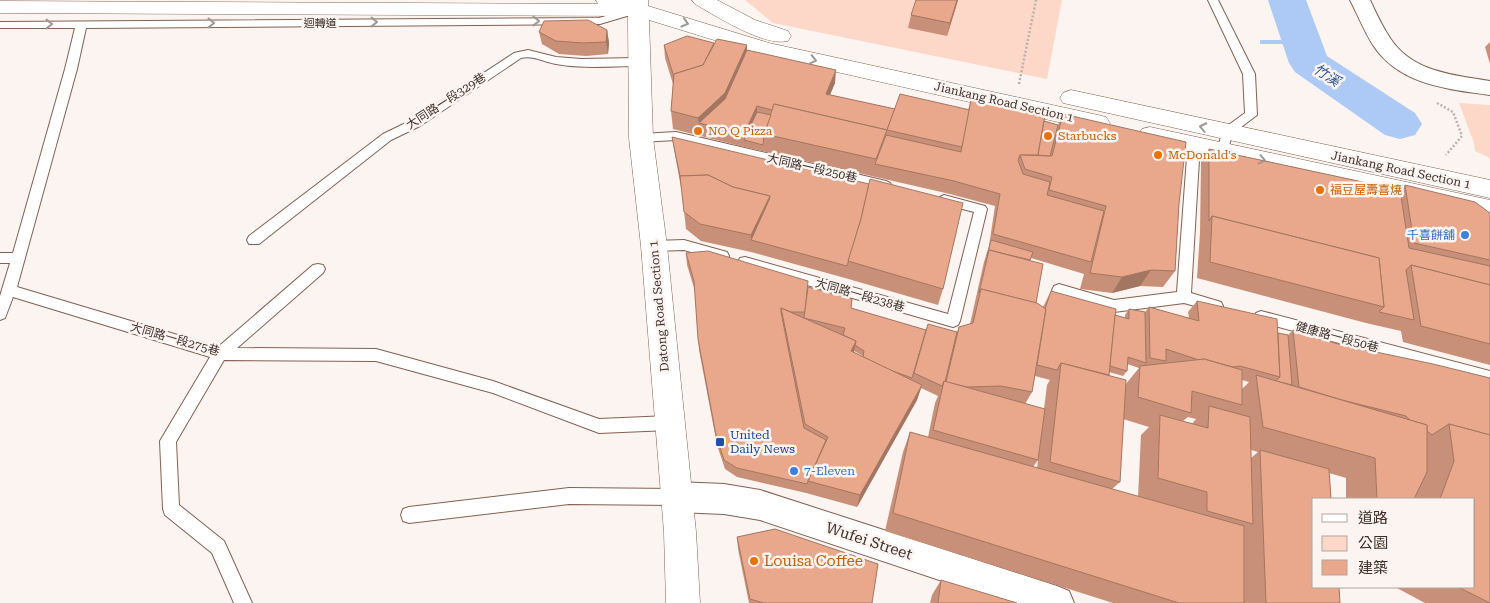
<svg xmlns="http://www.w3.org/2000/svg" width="1490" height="603" font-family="'Roboto Serif','Noto Sans TC',serif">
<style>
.green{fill:#fdd8c8}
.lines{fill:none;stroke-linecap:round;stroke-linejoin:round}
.stream{fill:#adc9f5;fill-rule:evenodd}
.river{fill:#adc9f5;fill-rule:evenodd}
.service-casing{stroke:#826152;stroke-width:2}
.minor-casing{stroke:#826152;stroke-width:2}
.tertiary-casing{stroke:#826152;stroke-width:1}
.path{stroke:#bcb2ad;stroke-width:2.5;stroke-dasharray:2 2;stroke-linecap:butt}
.service{fill:#fff;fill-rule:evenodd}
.minor{fill:#fff;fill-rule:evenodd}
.tertiary{fill:#fff;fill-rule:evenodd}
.wall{fill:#c89078;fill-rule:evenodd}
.shaded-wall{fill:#a37662}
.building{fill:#e9a88c;stroke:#a37662}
.oneway{stroke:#9e9794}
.food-dot{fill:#e8710a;stroke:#fcf4f0;stroke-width:2}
.shop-dot{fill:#3f7fe0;stroke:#fcf4f0;stroke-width:2}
.transit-dot{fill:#1a4fb4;stroke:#fcf4f0;stroke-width:2}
.labels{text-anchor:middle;stroke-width:5;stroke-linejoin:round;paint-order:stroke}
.far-street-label{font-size:11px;fill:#3d2f28;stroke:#fcf4f0}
.street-label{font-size:12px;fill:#3d2f28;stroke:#fcf4f0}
.food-label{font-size:12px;fill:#c56008;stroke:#fcf4f0;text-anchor:start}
.shop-label{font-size:12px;fill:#366cbe;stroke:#fcf4f0;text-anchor:end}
.transit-label{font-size:12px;fill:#164399;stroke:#fcf4f0;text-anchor:start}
.water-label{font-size:14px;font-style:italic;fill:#2a5495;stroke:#fcf4f0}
.near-street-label{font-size:15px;fill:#3d2f28;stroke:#fcf4f0}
.near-food-label{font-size:15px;fill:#c56008;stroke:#fcf4f0;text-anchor:start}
</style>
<rect width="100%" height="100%" fill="#fcf4f0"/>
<g class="green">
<path d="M745,0h317l-15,79 -274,-56z"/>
<path d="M1459,103l31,2v53l-15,-7 -1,-8z"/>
</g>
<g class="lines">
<path class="stream" d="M1260,40h42l3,2 -3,2h-42z"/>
<path class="river" d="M1268,0h38l21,56 88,57 7,11 -7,11 -15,4 -15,-4 -90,-63 -6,-9z"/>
<g class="service-casing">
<g id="service">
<path d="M1208,0h10l37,74 2,41 -25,19 -5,20 -28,6 -8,133 30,9 2,4 -2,4 -5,2 -32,-9 -70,9 -60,-18 -2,-4 2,-4 5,-2 55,16 63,-8 10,-135 2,-3 29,-6 5,-19 22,-16 -2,-39z"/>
<path d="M633,8l4,1 1,2 -1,2 -37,11 -514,4 -9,41 -60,218 201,60 95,-82 5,-1 5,1 2,4 -2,4 -86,75 139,1 117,32 106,38 70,-3 5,2 3,5 -3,5 -5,2 -70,3 -106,-40 -117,-32 -152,-1 -48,82 3,63 45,36 28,62h-18l-22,-50 -47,-38 -2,-6 -3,-68 50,-84 -197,-60 -8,21 -5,2v-24l10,-33h-10v-10h13l52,-184 10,-41h-75v-6l599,-4z"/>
<path d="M528,50l28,7 25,2 58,-1 5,4 -5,4c-27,0 -56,3 -83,-2 -12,-2 -23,-9 -35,-6l-101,68 -29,14 -132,104h-10l-2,-4 2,-4 134,-102 29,-14 102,-67z"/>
<path d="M676,132l210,49 4,2 2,3 -2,3 -4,2 -210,-51 -35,2 -6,-4 6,-4z"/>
<path d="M944,195l41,11 2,3 -27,112 -2,4 -5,2 -208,-60 -5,-1 -2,-4 2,-4 5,-1 203,57 26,-102 -34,-9 -2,-3 2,-3z"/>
<path d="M684,240l43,12 2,4 -2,4 -5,1 -38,-11 -30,1 -5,-1 -2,-4 2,-4 5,-1z"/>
<path d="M1261,311l229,60v12l-234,-62 -2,-4 2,-4z"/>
<path d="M569,488l108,1 6,3 2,5 -2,5 -6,3 -108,-1 -160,19 -6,-2 -2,-6 2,-6 6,-2z"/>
</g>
</g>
<g class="minor-casing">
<g id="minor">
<path d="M1350,0h20c6,13 12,26 20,38 22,34 63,37 100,43v14c-43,-6 -91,-10 -117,-50 -9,-14 -15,-30 -23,-45z"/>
<path d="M677,482l47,2 36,6 297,96 12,5 5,12h-66l-248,-83 -36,-6 -47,-2 -11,-5 -4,-10 4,-10z"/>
</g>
</g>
<g class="tertiary-casing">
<g id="tertiary">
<path d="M596,0h52v6l121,37 329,72 8,2 4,6 -4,6 -8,2 -332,-75 -117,-36 4,118 14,108 29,286 4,71h-34l-2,-71 -23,-286 -12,-108 -1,-122 -628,-3v-12l598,3z"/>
<path d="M692,0h25l38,20 33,11 3,5 -3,5c-24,6 -72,-25 -93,-37z"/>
<path d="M1071,90l419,90v18l-427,-95 -3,-5 3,-5z"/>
<path d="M1150,127l340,73v20l-348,-79 -4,-6 4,-6z"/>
</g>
</g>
<g class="path">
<path d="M1019,84l17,-84"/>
<path d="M1437,103l16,9 9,24 -16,19"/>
</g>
<use href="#service" class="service"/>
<use href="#minor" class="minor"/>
<use href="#tertiary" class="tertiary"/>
</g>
<g class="wall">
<path d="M958,0l-11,36 -39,-8 3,-13z"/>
<path d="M607,30l2,13 -1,11 -22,2 -27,-2 -17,-10 -3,-12z"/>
<path d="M1490,42v22l-5,-17z"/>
<path d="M714,43l33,2v5l88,33 -5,12 65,14 73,1 3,-10 87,25 5,-11 116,90 -4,67 -12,16 -23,-1 -28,7 -32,-4 4,-15 -53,-16 -1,2 6,43 7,4 8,-16 64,24 10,3v-3l4,-6 16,3 4,-5 40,11 -1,-6 9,-11 81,32 10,2 5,-5 45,14 152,34v225h-65l-30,-16h79v-88h-128v-21l-17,-5 11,130h-227l-228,-72 18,-79 7,-20 18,5 7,-34 3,-7 -17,-8 -4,12 -60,107 -51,-14 -69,-16 -12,-8 -8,-24 -18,-95 -4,-59 -8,-26 -1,-12 122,34 43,21 75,22 31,2 2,-5 11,-3 14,-62 5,-16 6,-40 -45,-12 -206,-47 -71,-18 -2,-18 2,-27 -8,-26 -1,-13zM854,351l9,5v1l-9,-5zM1127,364l12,4 -14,17 -16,-10v-3l14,4 4,-5zM1035,376l15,4 -3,5 -3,24 -19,-5 7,-12zM1242,380l7,2 -7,7zM1188,417l8,2 -4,5 -9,-3zM1123,419l26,8 -8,8 -3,62 -26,-8 8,-7zM1043,422l-6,46 -4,-1 5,-7zM1251,450l7,2 -7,6z"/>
<path d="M672,137l271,152 -5,16 -93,-27 -94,-26 -50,-11 -15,-12 -4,-36 -8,-44z"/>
<path d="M1209,149l191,41 5,-5 85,28v152l-87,-23 -2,-11 -35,-8 -169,-45 3,-45 1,-71z"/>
<path d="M737,537l135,66h-123l-11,-54z"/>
<path d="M941,580l76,23h-87l2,-8z"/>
</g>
<g class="shaded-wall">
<path d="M957,0h1l-11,36 3,-13z"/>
<path d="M607,30l2,13 -1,11 -2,-12z"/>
<path d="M747,45v18l-37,63 -11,-3 -1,-5z"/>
<path d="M836,70l-1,13 -10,23 1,-12z"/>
<path d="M757,106v13l-13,21v-6z"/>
<path d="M770,196l-1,16 -18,28v-5z"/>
<path d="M1151,270l-11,16 -28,7 10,-16z"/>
<path d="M856,341l-3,15 -2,-5z"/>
<path d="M922,385l-5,15 -60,107 3,-12z"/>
</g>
<g class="building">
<path d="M916,0h41l-7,23 -39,-8z"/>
<path d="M588,20l19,10 -1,12 -23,1 -27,-2 -17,-9 5,-11z"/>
<path d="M687,36l27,7 -11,22 -29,9v3l-10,-32z"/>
<path d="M717,39l30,6 -22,48 -27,25 -27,-7 3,-37 29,-9z"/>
<path d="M747,50l89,20 -10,24 69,15 -8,21 -113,-26 -2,6 -15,-4 -13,28 -45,-11 26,-24z"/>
<path d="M900,94l70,16 -8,37 -75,-17z"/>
<path d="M971,100l74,15 -7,40h-18l-2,5 5,14 27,8 -3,13 57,16 -13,51 -98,-28 7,-40 -46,-13 -79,-17 11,-29 75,17z"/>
<path d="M774,104l113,26 -11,29 -112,-25z"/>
<path d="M757,112l14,3 -7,19 -1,11 -19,-5z"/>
<path d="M1063,114l123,28 -7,62 -4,67 -24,-1 -29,7 -32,-4 16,-67 -57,-16 3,-13 -27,-8 -5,-14 32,1z"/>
<path d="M1044,121l14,4 -8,31 -12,-1z"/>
<path d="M672,137l197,47 -8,35 -14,47 -96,-26 18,-40 1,-4 -37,-9 -25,-12 -28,1 1,5z"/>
<path d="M1209,149l191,41 9,58 81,18v19l-79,-20 -5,5 8,50 -35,-8 5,-5 -5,-49 -167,-42 -3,5z"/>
<path d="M708,175l25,12 37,9 -19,39 -51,-11 -16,-12 -4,-36z"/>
<path d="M870,179l93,24 -20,86 -95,-28 13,-42z"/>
<path d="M1405,185l70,17 15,11v47l-76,-17z"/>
<path d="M1212,216l167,42 5,49 -174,-45z"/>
<path d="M991,240l42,12 -3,8 -41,-10 -2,6z"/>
<path d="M989,250l54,14 -7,39 -55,-14 -2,4z"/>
<path d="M708,251l100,30 -3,31h-14l-10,-4v4l23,116 22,12 -18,41 -1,3 -70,-16 -13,-8 -8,-25 -18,-96 -4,-58 -8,-28z"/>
<path d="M1411,265l79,20v59l-69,-18z"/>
<path d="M808,287l44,12 -1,9 75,22 -14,48 -22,-8 -27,-13 1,-6 -9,-6 1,-4 -13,-6 2,-7 -41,-10z"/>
<path d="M981,289l56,14 9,6 -14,83 -31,-6 -34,1 -21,-5 13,-55 14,-4z"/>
<path d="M1051,291l65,18 -7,66 -48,-12 -4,7 -20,-5 9,-56h-1z"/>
<path d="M1197,301l80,18 3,58 -40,-11 -7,1 -29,-8 -5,1 -33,-11v12l-16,-3 -1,-51 50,14z"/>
<path d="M781,308l75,33 -5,10 71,34 -62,110 -52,-14 20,-44 -23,-13z"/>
<path d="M1129,309l16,3 1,51 -18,-6 -1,14 -17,-5 5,-51 14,4z"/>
<path d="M928,324l29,8 -12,50 -1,-1 -2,5 -28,-13z"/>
<path d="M1293,330l45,14 95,20 57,14v57l-41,-11 -17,11 -5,-4v-6l-17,-5 -4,-4 -64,-16 -43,-13z"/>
<path d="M1278,333l10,2 4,50 -16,-4 4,-4z"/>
<path d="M1204,359l38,11v35l-50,-14 -1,22 -53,-16 2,-31z"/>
<path d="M1061,363l65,17 -6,102 -70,-20z"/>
<path d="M1256,375l171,50v47l-13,27h-37l-2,-41 -112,-31z"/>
<path d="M944,381l101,28 -7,51 -105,-30z"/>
<path d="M1209,406l41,11 3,107 -46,-13v-19l-49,-14 2,-63 48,13z"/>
<path d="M1449,424l41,11v168l-32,-16h16v-88h-34l14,-38z"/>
<path d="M910,432l334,94v77h-65l-286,-90z"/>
<path d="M1260,450l69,19 2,30h-17v88h25l1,16h-74z"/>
<path d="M775,529l103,35 -6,39h-108l-14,-4 -13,-62z"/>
<path d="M941,580l76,23h-79z"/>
</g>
<defs><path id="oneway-chevron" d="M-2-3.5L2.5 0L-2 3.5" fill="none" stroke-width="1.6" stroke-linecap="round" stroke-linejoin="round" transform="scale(1.25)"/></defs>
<g class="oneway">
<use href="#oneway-chevron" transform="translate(536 21)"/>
<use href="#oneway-chevron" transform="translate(374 22)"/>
<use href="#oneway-chevron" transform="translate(211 23)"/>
<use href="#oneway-chevron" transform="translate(685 23) rotate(17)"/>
<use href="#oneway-chevron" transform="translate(49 24)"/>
<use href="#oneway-chevron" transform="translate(813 60) rotate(13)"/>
<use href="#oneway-chevron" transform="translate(1203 127) rotate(-168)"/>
<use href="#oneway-chevron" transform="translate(1262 160) rotate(13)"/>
</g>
<g class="food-dot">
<circle cx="698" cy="131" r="5"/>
<circle cx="1048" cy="136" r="5"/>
<circle cx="1158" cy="155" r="5"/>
<circle cx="1320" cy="190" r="5"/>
<circle cx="754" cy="561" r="5"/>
</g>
<g class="shop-dot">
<circle cx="1465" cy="235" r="5"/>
<circle cx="794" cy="471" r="5"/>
</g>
<rect class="transit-dot" x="715" y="437" width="10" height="10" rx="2.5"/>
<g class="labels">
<g class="far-street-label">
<text x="320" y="27">迴轉道</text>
</g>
<g class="street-label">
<text transform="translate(446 101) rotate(-33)" y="4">大同路一段329巷</text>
<text transform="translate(1004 102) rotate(13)" y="4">Jiankang Road Section 1</text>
<text transform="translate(812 168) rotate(13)" y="4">大同路一段250巷</text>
<text transform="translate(1401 170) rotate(12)" y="4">Jiankang Road Section 1</text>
<text transform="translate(860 295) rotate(16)" y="4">大同路一段238巷</text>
<text transform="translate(659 306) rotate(-95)" y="4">Datong Road Section 1</text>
<text transform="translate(1337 337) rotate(15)" y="4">健康路一段50巷</text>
<text transform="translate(175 339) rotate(16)" y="4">大同路一段275巷</text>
</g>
<g class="food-label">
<text x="708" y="135">NO Q Pizza</text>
<text x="1058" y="140">Starbucks</text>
<text x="1168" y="159">McDonald's</text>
<text x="1330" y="194">福豆屋壽喜燒</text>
</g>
<g class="shop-label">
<text x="1455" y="239">千喜餅舖</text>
<text x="804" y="475" text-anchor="start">7-Eleven</text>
</g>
<g class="transit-label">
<text x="730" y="439">United<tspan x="730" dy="14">Daily News</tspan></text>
</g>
<g class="water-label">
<text transform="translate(1327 75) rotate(33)" y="5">竹溪</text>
</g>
<g class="near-street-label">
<text transform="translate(869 541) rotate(18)" y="5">Wufei Street</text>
</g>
<g class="near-food-label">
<text x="764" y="566">Louisa Coffee</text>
</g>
</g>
<rect x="1312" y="498" width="162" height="90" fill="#fcf4f0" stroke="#b0a5a0"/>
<rect x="1322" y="514" width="25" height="8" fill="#ffffff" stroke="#b0a5a0"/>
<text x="1358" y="523" font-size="15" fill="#3d2f28">道路</text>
<rect x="1322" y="536" width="25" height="15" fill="#fdd8c8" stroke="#b0a5a0"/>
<text x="1358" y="548" font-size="15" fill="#3d2f28">公園</text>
<rect x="1322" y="560" width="25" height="15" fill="#e9a88c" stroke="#b0a5a0"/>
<text x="1358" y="573" font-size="15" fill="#3d2f28">建築</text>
</svg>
